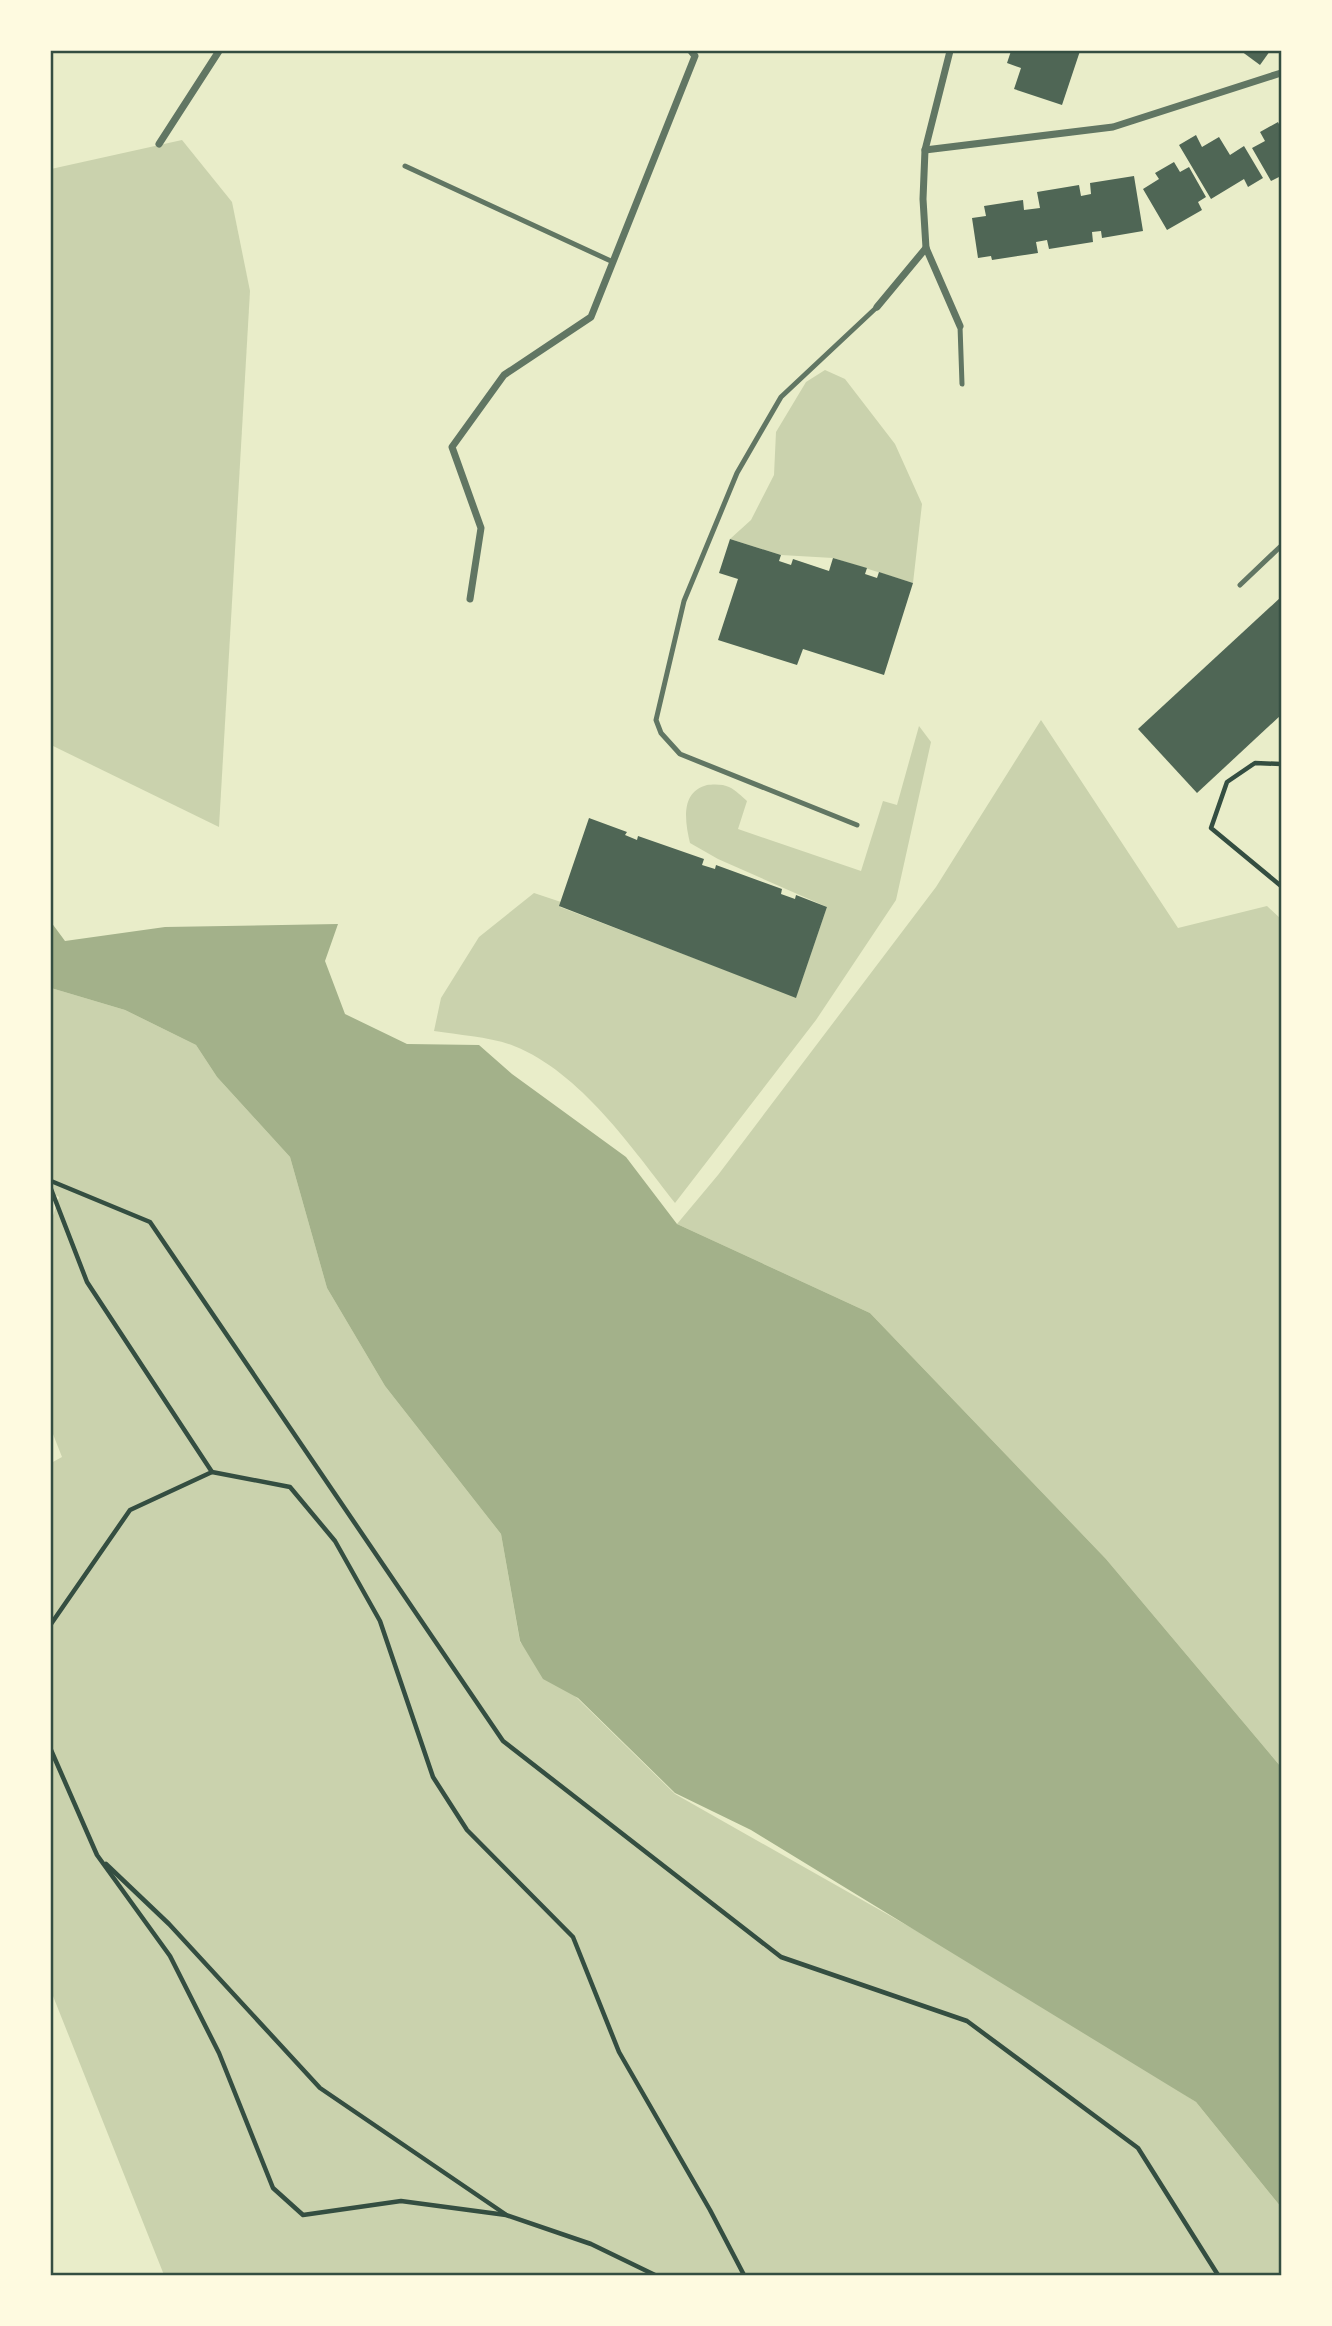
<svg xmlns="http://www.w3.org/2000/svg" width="1332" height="2326" font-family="'Archivo Narrow',sans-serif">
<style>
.green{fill:#cad2ad}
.water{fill:#a3b18a}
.building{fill:#4f6655}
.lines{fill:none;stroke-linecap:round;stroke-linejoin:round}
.path{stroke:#344e41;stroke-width:4.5}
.service{stroke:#617663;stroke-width:5}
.minor{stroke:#617663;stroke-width:7}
.neatline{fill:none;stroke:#344e41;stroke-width:2.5}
</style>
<rect width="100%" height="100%" fill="#e9edc9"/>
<g class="green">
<path d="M182,140l50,62 18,89 -31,536 -168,-82v-576z"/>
<path d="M825,370l20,9 50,65 27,60 -9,79 -80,-25 -52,-3 -51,-16 21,-19 23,-45 2,-43 30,-50z"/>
<path d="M1041,720l137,208 89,-22 14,13v848l-175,-208 -236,-246 -193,-89 41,-49 218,-288z"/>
<path d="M919,726l12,16 -35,158 -80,120 -141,183c-42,-54 -95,-131 -161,-157 -22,-9 -55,-11 -80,-15l7,-33 38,-61 55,-44 27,9 -1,5 236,90 31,-90 -109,-48 -28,-16c-5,-21 -10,-51 17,-58 6,-1 17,-1 22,2 7,3 13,10 18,14l-9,28 123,42 22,-70 14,4z"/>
<path d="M51,988l74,22 71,35 21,32 73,80 37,131 58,98 116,148 19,108 155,152 369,209 152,99 85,105v68h-1117l-113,-284v-528l11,-6 -11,-28v-207l8,-25 -8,-4z"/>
</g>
<path class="water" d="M51,922l14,19 100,-14 173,-3 -13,37 20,53 62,30 72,1 33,29 114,83 51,67 193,89 236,246 175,208v440l-85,-105 -445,-272 -76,-37 -97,-95 -35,-19 -23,-38 -19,-107 -116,-148 -58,-98 -37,-131 -73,-80 -21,-32 -71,-35 -74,-22z"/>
<g class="building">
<path d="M1011,51h69l-18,54 -48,-16 7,-21 -14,-5z"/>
<path d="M1241,51h29l-10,14z"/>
<path d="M1278,122l3,6v48l-10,5 -19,-33 13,-7 -5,-9z"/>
<path d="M1196,135l6,12 17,-10 11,18 14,-9 19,32 -15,9 -4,-8 -33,20 -32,-54z"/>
<path d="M1174,162l6,10 9,-5 17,30 -8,5 4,8 -35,20 -24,-41 16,-10 -4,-6z"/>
<path d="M1134,176l9,55 -41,7 -1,-7 -9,1 1,10 -44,7 -2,-9 -11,2 2,11 -46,7 -1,-4 -13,2 -6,-40 14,-2 -2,-10 39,-6 1,10 16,-2 -3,-16 42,-7 2,11 10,-2 -1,-11z"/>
<path d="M730,539l51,16 -2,6 12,4 2,-6 36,12 4,-13 34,10 -2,6 12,4 2,-6 34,11 -29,92 -81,-26 -6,16 -79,-25 20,-61 -19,-6z"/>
<path d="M1281,597v118l-84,78 -59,-64z"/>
<path d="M589,818l38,14 -2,3 12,5 1,-4 66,23 -2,6 13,4 1,-4 66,24 -1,5 14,5 1,-4 31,12 -31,91 -237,-92z"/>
</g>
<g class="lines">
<g class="path">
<path d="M1281,764l-26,-1 -28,19 -16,46 70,58"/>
<path d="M51,1181l99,41 353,519 278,216 186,64 171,127 80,127"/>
<path d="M51,1189l36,93 125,190 -82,38 -79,114"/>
<path d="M212,1472l78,15 45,54 45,80 53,156 34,53 106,107 46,115 91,158 34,65"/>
<path d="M51,1750l46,105 73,101 49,97 54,135 30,27 98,-14 105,14 85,29 64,31"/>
<path d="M106,1864l63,60 151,164 185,126"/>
</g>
<g class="service">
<path d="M405,166l208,96"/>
<path d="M960,326l2,58"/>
<path d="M1240,585l41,-39"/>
<path d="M857,825l-177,-71 -19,-21 -5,-13 28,-119 53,-128 44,-76 96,-90"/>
</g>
<g class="minor">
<path d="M950,51l-25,99 -2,49 3,49 34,78"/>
<path d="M159,144l60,-93"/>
<path d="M925,150l188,-23 168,-54"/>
<path d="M877,307l49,-59"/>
<path d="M470,599l11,-71 -29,-81 52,-72 87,-58 104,-261 -4,-5"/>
</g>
</g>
<rect width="1332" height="2326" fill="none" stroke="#fefae0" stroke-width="105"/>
<rect x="52" y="52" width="1228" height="2222" class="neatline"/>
</svg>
